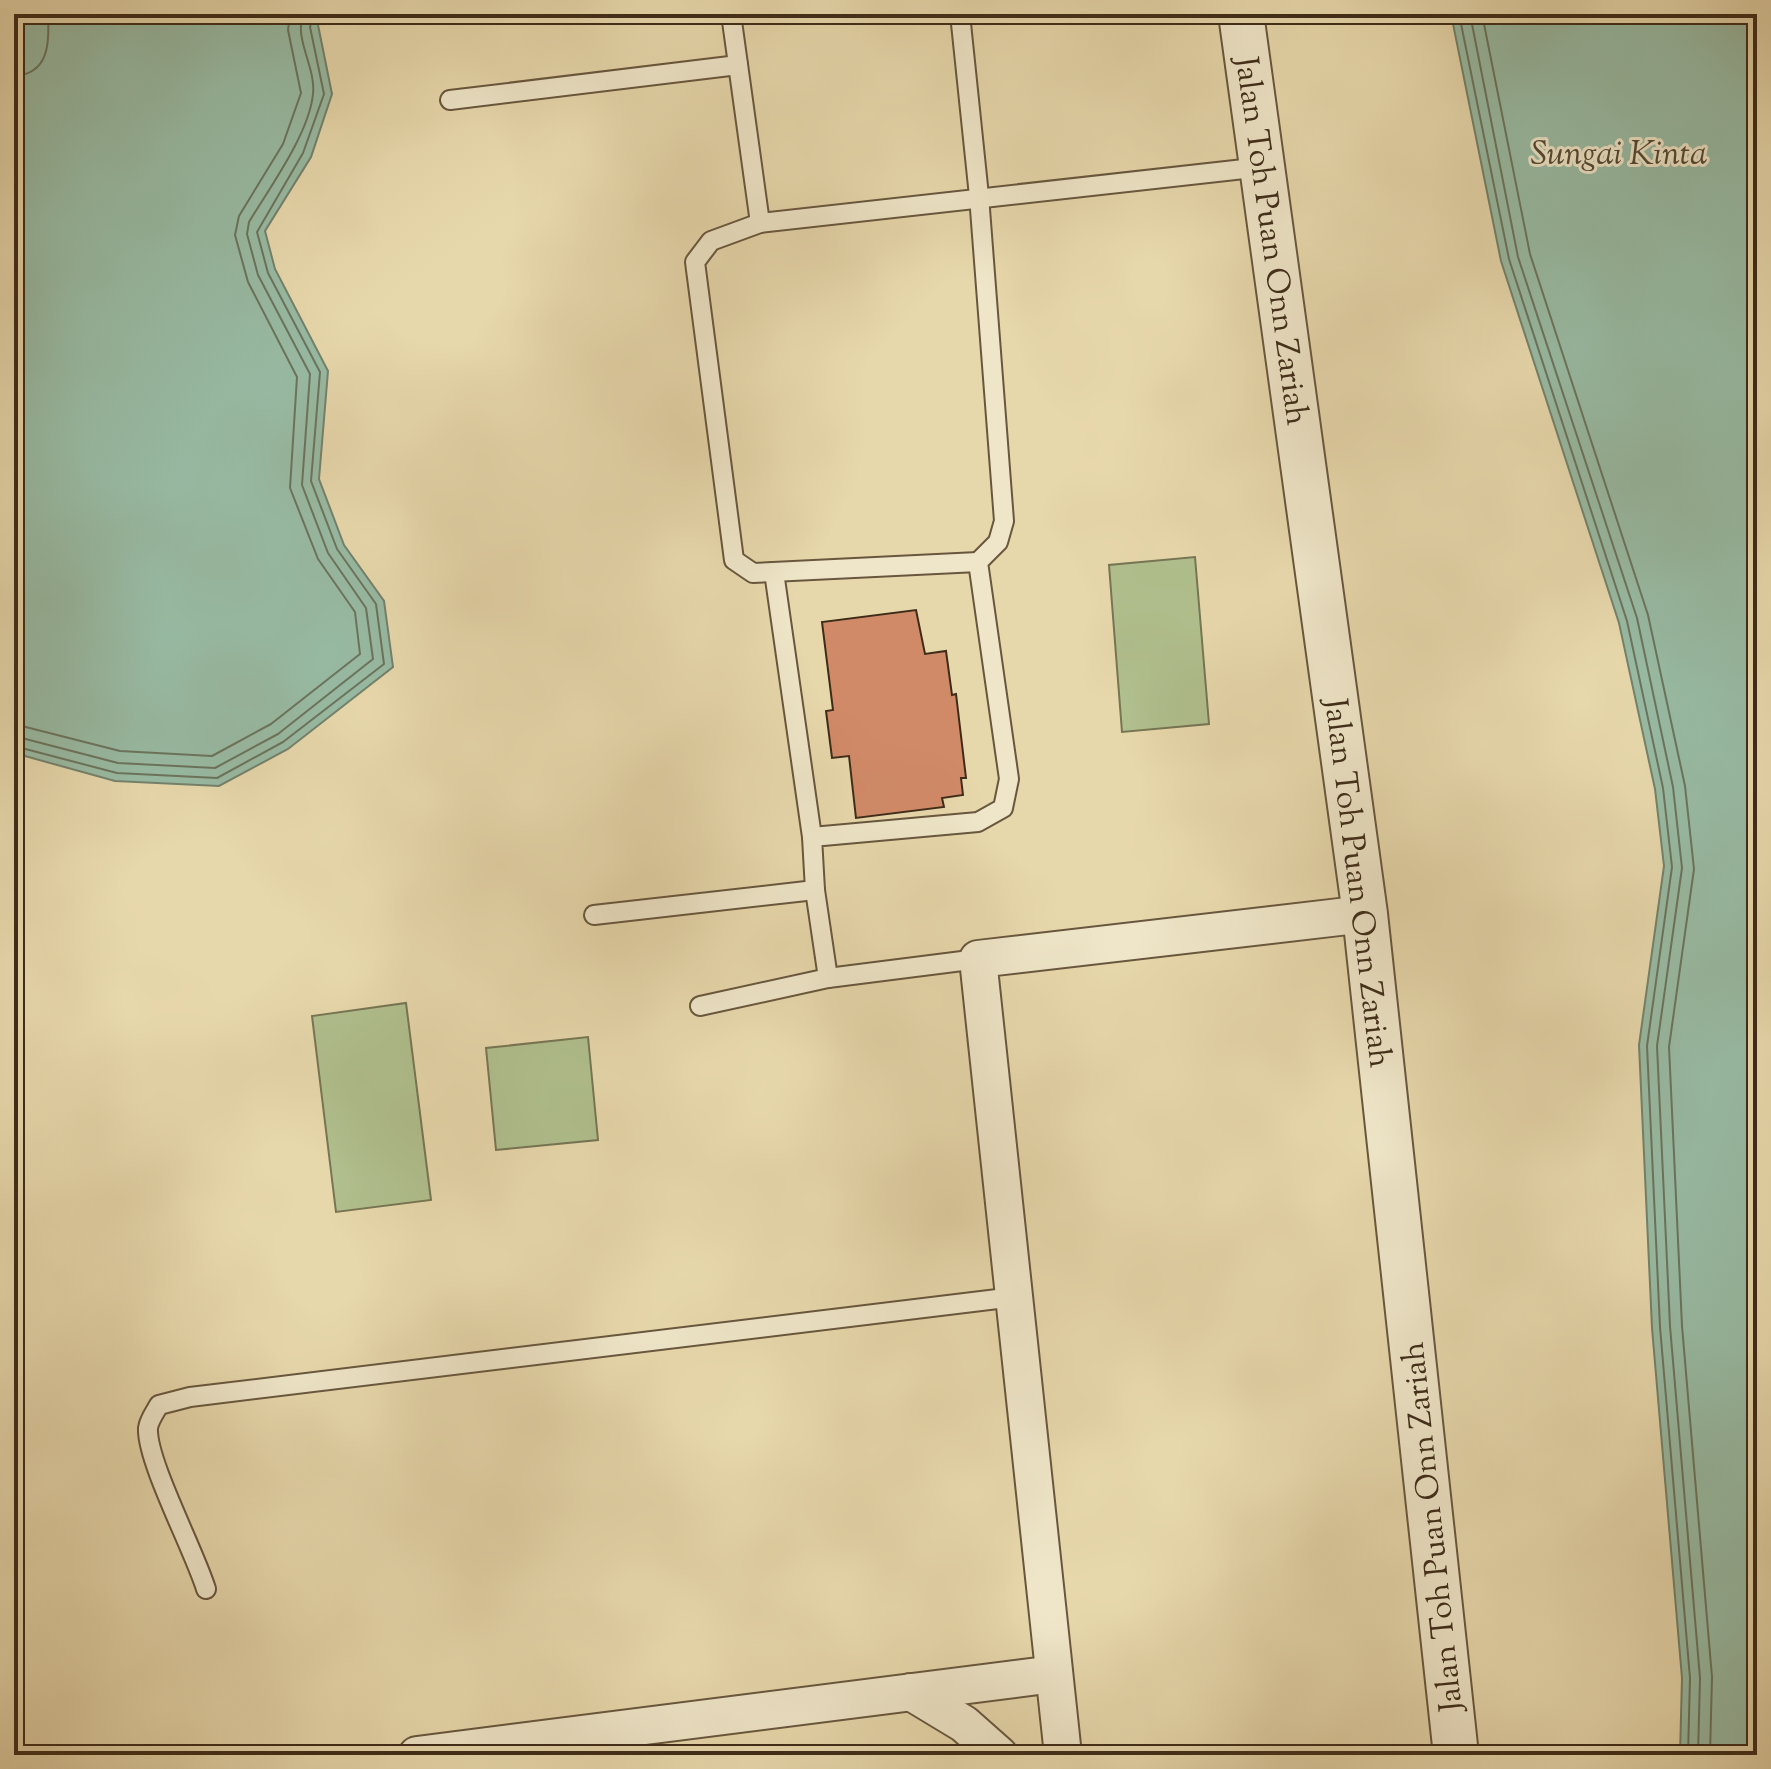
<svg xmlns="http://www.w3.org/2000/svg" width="1771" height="1769" font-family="'Sorts Mill Goudy',serif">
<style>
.green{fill:#b0c08e;stroke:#777654;stroke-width:2}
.water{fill:#98bba4;stroke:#74826c;stroke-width:2}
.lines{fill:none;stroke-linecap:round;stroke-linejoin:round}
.shore{stroke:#6b745e;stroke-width:2}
.building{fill:#d18a68;stroke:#3e2c19;stroke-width:2}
.service-casing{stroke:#68573e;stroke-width:22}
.minor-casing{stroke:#68573e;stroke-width:40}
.tertiary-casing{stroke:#68573e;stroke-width:48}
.service{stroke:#efe6c9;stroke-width:18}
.minor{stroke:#efe6c9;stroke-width:36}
.tertiary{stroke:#efe6c9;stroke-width:44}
.labels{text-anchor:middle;stroke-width:6;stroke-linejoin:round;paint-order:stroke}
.street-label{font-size:32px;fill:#3e2c19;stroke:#efe6c9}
.water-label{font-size:34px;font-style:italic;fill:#504935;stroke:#efe6c9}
</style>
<rect width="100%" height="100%" fill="#e7d8ac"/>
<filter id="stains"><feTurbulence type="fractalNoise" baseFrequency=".0025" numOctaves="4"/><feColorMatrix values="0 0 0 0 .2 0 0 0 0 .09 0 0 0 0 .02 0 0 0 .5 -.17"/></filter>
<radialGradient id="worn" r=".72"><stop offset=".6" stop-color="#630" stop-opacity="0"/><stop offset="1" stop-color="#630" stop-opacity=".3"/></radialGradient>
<g class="green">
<path d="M1195,557l14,167 -87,8 -13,-167z"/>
<path d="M406,1003l25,197 -95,12 -24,-196z"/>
<path d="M588,1037l10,103 -102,10 -10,-102z"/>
</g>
<g class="water">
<path d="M18,14h304l-4,11 14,69 -21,63 -46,74 10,38 53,102 -9,108 25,66 40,56 9,66 -105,82 -69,37 -104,-5 -101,-28v-700l4,-10z"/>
<path d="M1451,14h302l4,15v1726h-77l2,-77 -30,-350 -13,-283 25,-179 -9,-77 -36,-166 -118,-362z"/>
</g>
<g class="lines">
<g class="shore">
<path d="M1459,14l50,245 118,362 36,167 9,79 -25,179 13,281 30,351 -2,77"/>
<path d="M1470,14l48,243 119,361 36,169 9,81 -25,178 13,280 30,352 -2,77"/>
<path d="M1482,14l48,240 118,361 37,171 9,83 -25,178 13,279 30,351 -2,78"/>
<path d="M14,76c36,-2 35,-34 34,-62"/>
<path d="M14,724l106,27 92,5 59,-32 89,-70 -5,-42 -37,-53 -28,-71 7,-111 -49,-95 -13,-47 4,-19 44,-72 18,-51 -13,-63 2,-16"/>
<path d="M14,736l104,27 97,5 63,-34 95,-75 -7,-51 -38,-55 -26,-68 8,-111 -52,-99 -11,-41 2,-12c21,-35 60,-88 64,-128 3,-27 -19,-54 -10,-80"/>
<path d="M14,746l103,27 100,5 66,-36 101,-78 -8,-60 -39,-55 -26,-68 9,-109 -52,-99 -11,-41 46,-79 21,-59 -14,-67 4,-13"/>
</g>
</g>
<path class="building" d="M916,610l9,44 21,-3 6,44 4,-1 10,84h-5l2,17 -21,3 2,9 -88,11 -7,-62 -17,2 -6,-47 7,-1 -11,-88z"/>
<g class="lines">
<g class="service-casing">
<g id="service">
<path d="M731,14l29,209 502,-56"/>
<path d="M450,100l288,-35"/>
<path d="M760,223l-49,18 -16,21 39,298 19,13 225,-11"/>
<path d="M774,572l38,265"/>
<path d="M594,915l221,-25"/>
<path d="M828,978l-13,-88 -3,-53 166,-15 25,-14 6,-29 -31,-217 20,-20 6,-21 -25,-325 -19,-182"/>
<path d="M700,1006l128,-28 150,-19"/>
<path d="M206,1589c-12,-39 -60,-129 -58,-161 1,-8 7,-16 11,-23l31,-8 824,-100"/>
</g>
</g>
<g class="minor-casing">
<g id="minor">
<path d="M911,1692l53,32 35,31"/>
<path d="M417,1755l637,-81"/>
<path d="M1063,1755l-85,-796 387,-45"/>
</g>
</g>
<g class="tertiary-casing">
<path id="tertiary" d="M1241,14l124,900 91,841"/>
</g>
<use href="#service" class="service"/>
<use href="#minor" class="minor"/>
<use href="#tertiary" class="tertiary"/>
</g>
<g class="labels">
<g class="street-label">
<text transform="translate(1273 241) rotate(82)" y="11">Jalan Toh Puan Onn Zariah</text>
<text transform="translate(1359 883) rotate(83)" y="11">Jalan Toh Puan Onn Zariah</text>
<text transform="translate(1431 1527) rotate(-96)" y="11">Jalan Toh Puan Onn Zariah</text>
</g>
<g class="water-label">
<text x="1619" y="164">Sungai Kinta</text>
</g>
</g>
<rect width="1771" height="1769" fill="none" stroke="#e7d8ac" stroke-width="48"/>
<rect x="16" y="16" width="1739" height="1737" fill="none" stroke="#3e2c19" stroke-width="4"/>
<rect x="24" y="24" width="1723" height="1721" fill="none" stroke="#3e2c19" stroke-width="2"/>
<rect width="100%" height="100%" filter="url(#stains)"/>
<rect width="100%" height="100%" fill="url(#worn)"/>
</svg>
